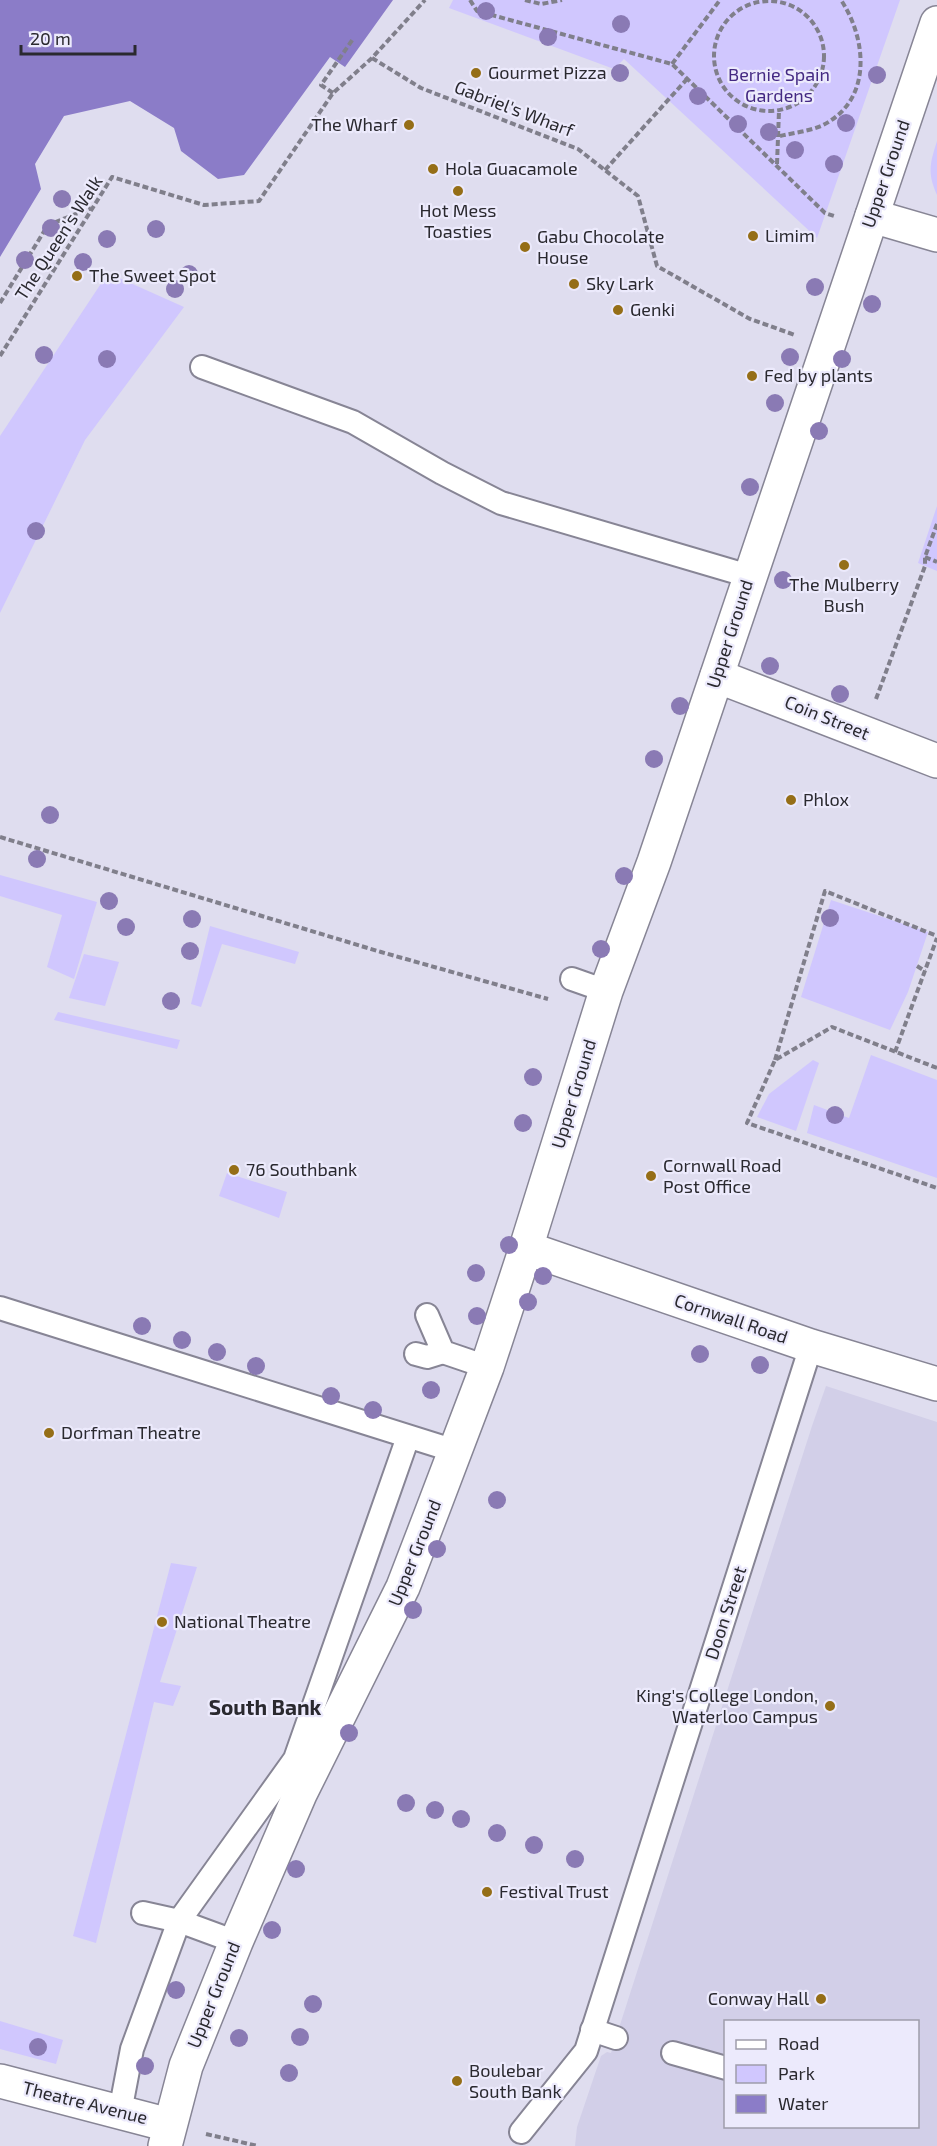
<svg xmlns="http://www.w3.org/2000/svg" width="937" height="2146" font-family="'Exo 2',sans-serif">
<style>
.built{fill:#d2cfe8;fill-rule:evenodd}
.green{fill:#d0c7fe}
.water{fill:#8b7cc8}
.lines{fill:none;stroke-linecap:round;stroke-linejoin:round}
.service-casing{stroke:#878595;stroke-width:26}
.pedestrian-casing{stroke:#878595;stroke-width:36}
.minor-casing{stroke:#878595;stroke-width:36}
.path{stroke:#807f8b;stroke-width:4;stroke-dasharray:6 3;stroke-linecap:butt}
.service{stroke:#fff;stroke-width:22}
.pedestrian{stroke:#fff;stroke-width:33}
.minor{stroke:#fff;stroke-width:33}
.tree{fill:#8a7ab4}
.poi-dot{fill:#956e17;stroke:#eceafc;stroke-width:2}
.labels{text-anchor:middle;stroke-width:4.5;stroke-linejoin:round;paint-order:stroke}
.poi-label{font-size:18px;fill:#2a292f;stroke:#eceafc;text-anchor:start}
.park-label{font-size:18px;fill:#442983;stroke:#eceafc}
.street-label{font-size:18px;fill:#2a292f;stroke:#eceafc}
.quarter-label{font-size:21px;font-weight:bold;fill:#2a292f;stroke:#eceafc}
</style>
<rect width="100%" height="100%" fill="#dfddef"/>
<path class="built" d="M826,1386l111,36v724h-362l2,-19 24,-71 6,-4 4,1 201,-627zM726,2022h192v104h-192z"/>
<g class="green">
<path d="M453,0h447l-83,238 -193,-179 -10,10 -165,-61z"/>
<path d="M937,141v54c-10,-22 -7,-32 0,-54z"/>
<path d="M108,273l76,34 -99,133 -85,173v-177z"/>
<path d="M937,506v65l-19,-8z"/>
<path d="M0,875l97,27 -23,77 -27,-12 15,-52 -62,-19z"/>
<path d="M831,900l97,32 -20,60 -18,38 -89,-33z"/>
<path d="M210,926l89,26 -4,12 -73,-20 -21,63 -10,-3z"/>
<path d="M84,954l35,8 -14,44 -36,-8z"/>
<path d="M58,1012l122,28 -3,9 -123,-29z"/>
<path d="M871,1055l66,25v98l-130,-45 7,-28 35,13z"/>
<path d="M813,1060l6,3 -23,68 -39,-14 12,-23z"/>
<path d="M227,1173l60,19 -8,26 -60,-22z"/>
<path d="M171,1563l26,4 -37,115 21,4 -8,20 -19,-4 -58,241 -23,-7z"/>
<path d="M0,2021l63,19 -7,24 -56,-15z"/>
</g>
<path class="water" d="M0,0h393l-48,67 -15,-10 -86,118 -26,4 -37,-28 -7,-23 -44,-27 -66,15 -29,48 6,25 -41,68z"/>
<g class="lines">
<g class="service-casing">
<g id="service">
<path d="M202,367l151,55 89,51 59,30 248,73"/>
<path d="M572,979l34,12"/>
<path d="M0,1308l455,143"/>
<path d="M427,1315l16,37 44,15"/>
<path d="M416,1354l11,3 16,-5"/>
<path d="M143,1913l36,8 57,21"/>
<path d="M592,2030l24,8"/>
<path d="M673,2053l53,15"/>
<path d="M120,2112l12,-63 47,-128 116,-162 113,-322"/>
<path d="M521,2132l65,-81 225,-705"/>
</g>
</g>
<g class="pedestrian-casing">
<path id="pedestrian" d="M0,2081l169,44"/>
</g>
<g class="minor-casing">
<g id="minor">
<path d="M872,216l65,19"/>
<path d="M717,676l220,85"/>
<path d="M526,1248l285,98 126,38"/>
<path d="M165,2146l21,-80 50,-124 64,-148 103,-207 30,-78 54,-142 39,-119 80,-257 48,-129 283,-839"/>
</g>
</g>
<g class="path">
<path d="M470,0l7,11 195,53 153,149 9,3"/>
<path d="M525,0l16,4 21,-4"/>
<circle cx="769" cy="56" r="55"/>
<path d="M372,58l49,30 157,61 60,47 19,70 93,53 45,16"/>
<path d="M672,64l48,-64"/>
<path d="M333,93l-12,-8 32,-46"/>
<path d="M780,136c13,-3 29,-5 41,-10 51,-24 47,-85 20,-126"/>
<path d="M777,164l2,-53"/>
<path d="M605,170l82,-91"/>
<path d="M0,303l48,-78 43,-17"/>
<path d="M0,356l112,-179 92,28 55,-4 74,-108 39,-35 53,-58"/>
<path d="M925,557l12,5"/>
<path d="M876,699l49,-133v-9l12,-33"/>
<path d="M0,837l381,115 167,47"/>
<path d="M917,966l8,5"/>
<path d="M895,1052l42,-114"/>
<path d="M775,1060l50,-169 112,45"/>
<path d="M937,1068l-105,-41 -57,33 -28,63 190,65"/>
<path d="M206,2134l52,12"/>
</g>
<use href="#service" class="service"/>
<use href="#pedestrian" class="pedestrian"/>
<use href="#minor" class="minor"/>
</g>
<g class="tree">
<circle cx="486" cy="11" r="9"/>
<circle cx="621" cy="24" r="9"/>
<circle cx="548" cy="37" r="9"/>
<circle cx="620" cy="73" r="9"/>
<circle cx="877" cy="75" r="9"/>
<circle cx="698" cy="96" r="9"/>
<circle cx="846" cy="123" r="9"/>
<circle cx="738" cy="124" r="9"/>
<circle cx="769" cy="132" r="9"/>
<circle cx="795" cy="150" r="9"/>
<circle cx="834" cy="164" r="9"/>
<circle cx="62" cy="199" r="9"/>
<circle cx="51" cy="228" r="9"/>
<circle cx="156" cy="229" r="9"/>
<circle cx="107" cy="239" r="9"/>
<circle cx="25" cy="260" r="9"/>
<circle cx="83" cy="262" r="9"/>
<circle cx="189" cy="274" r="9"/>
<circle cx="815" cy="287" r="9"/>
<circle cx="175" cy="289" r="9"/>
<circle cx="872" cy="304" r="9"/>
<circle cx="44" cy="355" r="9"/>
<circle cx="790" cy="357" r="9"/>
<circle cx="107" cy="359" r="9"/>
<circle cx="842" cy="359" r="9"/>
<circle cx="775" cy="403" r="9"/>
<circle cx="819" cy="431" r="9"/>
<circle cx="750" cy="487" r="9"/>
<circle cx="36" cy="531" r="9"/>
<circle cx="783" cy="580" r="9"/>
<circle cx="770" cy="666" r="9"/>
<circle cx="840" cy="694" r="9"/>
<circle cx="680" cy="706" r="9"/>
<circle cx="654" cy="759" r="9"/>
<circle cx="50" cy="815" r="9"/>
<circle cx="37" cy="859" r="9"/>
<circle cx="624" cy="876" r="9"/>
<circle cx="109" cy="901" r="9"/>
<circle cx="830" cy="918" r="9"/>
<circle cx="192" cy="919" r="9"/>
<circle cx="126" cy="927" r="9"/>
<circle cx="601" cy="949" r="9"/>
<circle cx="190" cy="951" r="9"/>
<circle cx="171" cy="1001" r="9"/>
<circle cx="533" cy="1077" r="9"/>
<circle cx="835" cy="1115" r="9"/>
<circle cx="523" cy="1123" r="9"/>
<circle cx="509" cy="1245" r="9"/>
<circle cx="476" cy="1273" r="9"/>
<circle cx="543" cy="1276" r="9"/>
<circle cx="528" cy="1302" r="9"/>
<circle cx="477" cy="1316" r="9"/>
<circle cx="142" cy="1326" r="9"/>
<circle cx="182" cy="1340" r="9"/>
<circle cx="217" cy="1352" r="9"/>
<circle cx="700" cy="1354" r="9"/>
<circle cx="760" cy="1365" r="9"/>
<circle cx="256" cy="1366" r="9"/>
<circle cx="431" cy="1390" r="9"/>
<circle cx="331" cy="1396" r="9"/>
<circle cx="373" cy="1410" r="9"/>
<circle cx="497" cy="1500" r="9"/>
<circle cx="437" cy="1549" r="9"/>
<circle cx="413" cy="1610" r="9"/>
<circle cx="349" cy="1733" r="9"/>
<circle cx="406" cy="1803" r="9"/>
<circle cx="435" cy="1810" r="9"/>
<circle cx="461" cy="1819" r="9"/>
<circle cx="497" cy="1833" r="9"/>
<circle cx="534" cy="1845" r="9"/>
<circle cx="575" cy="1859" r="9"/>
<circle cx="296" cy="1869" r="9"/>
<circle cx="272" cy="1930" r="9"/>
<circle cx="176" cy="1990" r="9"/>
<circle cx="313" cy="2004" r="9"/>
<circle cx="300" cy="2037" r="9"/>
<circle cx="239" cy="2038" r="9"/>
<circle cx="38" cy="2047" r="9"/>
<circle cx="145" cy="2066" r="9"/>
<circle cx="289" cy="2073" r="9"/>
</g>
<g class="poi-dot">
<circle cx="476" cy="73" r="6"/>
<circle cx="409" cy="125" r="6"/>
<circle cx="433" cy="169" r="6"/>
<circle cx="458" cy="191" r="6"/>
<circle cx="753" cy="236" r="6"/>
<circle cx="525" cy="247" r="6"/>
<circle cx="77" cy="276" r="6"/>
<circle cx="574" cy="284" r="6"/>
<circle cx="618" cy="310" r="6"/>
<circle cx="752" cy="376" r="6"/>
<circle cx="844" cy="565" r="6"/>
<circle cx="791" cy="800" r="6"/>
<circle cx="234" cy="1170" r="6"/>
<circle cx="651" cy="1176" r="6"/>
<circle cx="49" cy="1433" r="6"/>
<circle cx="162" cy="1622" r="6"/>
<circle cx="830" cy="1706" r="6"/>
<circle cx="487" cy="1892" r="6"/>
<circle cx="821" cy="1999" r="6"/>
<circle cx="457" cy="2081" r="6"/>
</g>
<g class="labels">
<g class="poi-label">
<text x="488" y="79">Gourmet Pizza</text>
<text x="397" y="131" text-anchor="end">The Wharf</text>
<text x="445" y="175">Hola Guacamole</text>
<text x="458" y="217" text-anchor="middle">Hot Mess<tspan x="458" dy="21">Toasties</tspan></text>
<text x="765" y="242">Limim</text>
<text x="537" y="243">Gabu Chocolate<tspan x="537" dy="21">House</tspan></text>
<text x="89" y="282">The Sweet Spot</text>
<text x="586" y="290">Sky Lark</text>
<text x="630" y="316">Genki</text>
<text x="764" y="382">Fed by plants</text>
<text x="844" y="591" text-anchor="middle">The Mulberry<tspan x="844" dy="21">Bush</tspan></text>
<text x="803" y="806">Phlox</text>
<text x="663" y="1172">Cornwall Road<tspan x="663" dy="21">Post Office</tspan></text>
<text x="246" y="1176">76 Southbank</text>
<text x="61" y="1439">Dorfman Theatre</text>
<text x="174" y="1628">National Theatre</text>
<text x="818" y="1702" text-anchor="end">King's College London,<tspan x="818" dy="21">Waterloo Campus</tspan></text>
<text x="499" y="1898">Festival Trust</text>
<text x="809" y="2005" text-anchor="end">Conway Hall</text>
<text x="469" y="2077">Boulebar<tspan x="469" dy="21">South Bank</tspan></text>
</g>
<g class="park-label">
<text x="779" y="81">Bernie Spain<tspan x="779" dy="21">Gardens</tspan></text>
</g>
<g class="street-label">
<text transform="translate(514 109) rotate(21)" y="6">Gabriel's Wharf</text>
<text transform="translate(886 174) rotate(-71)" y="6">Upper Ground</text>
<text transform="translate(59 238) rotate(-57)" y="6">The Queen's Walk</text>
<text transform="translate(730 634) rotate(-72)" y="6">Upper Ground</text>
<text transform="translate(827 718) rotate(22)" y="6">Coin Street</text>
<text transform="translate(574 1094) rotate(-73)" y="6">Upper Ground</text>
<text transform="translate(731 1319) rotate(19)" y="6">Cornwall Road</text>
<text transform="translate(415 1553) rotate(-68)" y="6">Upper Ground</text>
<text transform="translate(726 1613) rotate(-72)" y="6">Doon Street</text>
<text transform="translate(214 1995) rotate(-68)" y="6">Upper Ground</text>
<text transform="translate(85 2103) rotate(14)" y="6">Theatre Avenue</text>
</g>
<g class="quarter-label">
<text x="265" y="1715">South Bank</text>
</g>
</g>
<rect x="724" y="2020" width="195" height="108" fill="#eceafc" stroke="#9e9daa" stroke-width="1.5"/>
<rect x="736" y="2040" width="30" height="9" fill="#ffffff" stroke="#9e9daa" stroke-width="1.5"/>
<text x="778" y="2050" font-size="18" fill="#2a292f">Road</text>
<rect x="736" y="2065" width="30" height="18" fill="#d0c7fe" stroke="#9e9daa" stroke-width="1.5"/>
<text x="778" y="2080" font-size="18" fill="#2a292f">Park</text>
<rect x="736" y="2095" width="30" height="18" fill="#8b7cc8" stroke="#9e9daa" stroke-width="1.5"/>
<text x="778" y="2110" font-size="18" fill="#2a292f">Water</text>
<path d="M21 45v9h114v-9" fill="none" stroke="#2a292f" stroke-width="3"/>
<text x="30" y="45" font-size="18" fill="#2a292f" stroke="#eceafc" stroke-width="4.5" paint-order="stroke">20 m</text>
</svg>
